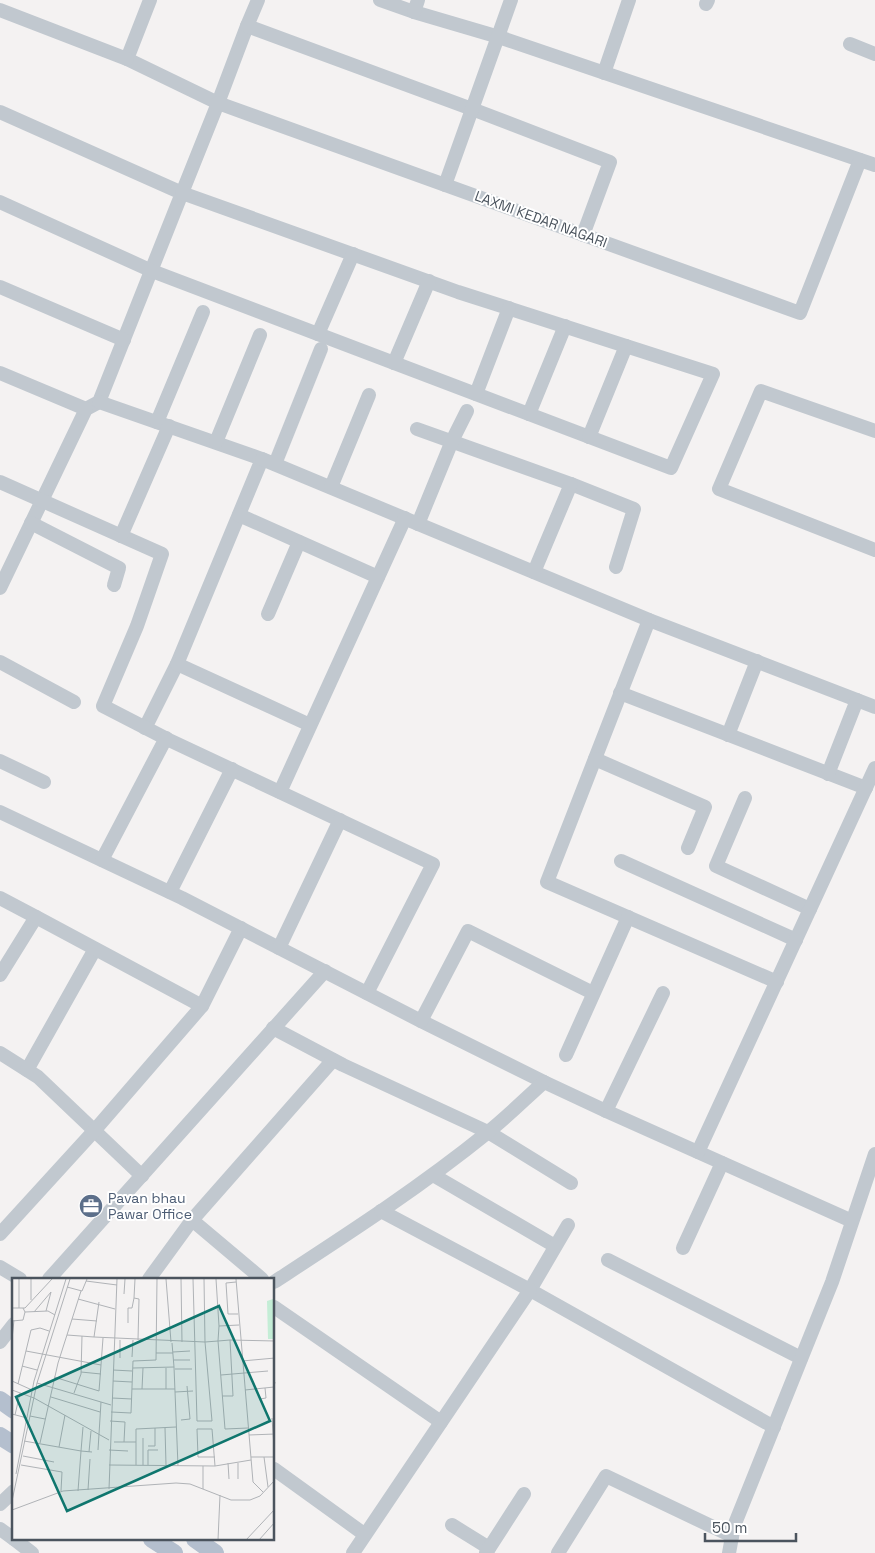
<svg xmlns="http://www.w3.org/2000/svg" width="875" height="1553" font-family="'Space Grotesk',sans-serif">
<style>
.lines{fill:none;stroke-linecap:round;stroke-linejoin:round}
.minor{stroke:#c1c8cf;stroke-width:14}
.major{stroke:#b4bfce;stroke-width:18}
.labels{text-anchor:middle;stroke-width:4;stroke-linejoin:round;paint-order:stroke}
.street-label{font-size:14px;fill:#4b545e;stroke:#fff}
.service-label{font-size:14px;fill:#4e5e75;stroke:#fff;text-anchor:start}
.inset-road{fill:none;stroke:#b0b3b7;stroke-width:1}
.view{fill:#0f766e;fill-opacity:0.15;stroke:#0f766e;stroke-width:2.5}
.inset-edge{fill:none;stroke:#4b545e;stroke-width:2.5}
</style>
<rect width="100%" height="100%" fill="#f4f2f2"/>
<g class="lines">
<g class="minor">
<path d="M150,0l-23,59 91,44 29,-77"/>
<path d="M258,0l-11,26 225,83 138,53 -27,73"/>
<path d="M380,0l34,12 85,25 376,128"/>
<path d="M706,4l2,-4"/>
<path d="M0,10l127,49"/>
<path d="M414,12l4,-12"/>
<path d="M850,44l25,10"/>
<path d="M604,73l25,-73"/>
<path d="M0,112l182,81 -83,209 -13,7 -86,179"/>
<path d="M445,185l66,-185"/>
<path d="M0,202l152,69 519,197 42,-94 -255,-82 -276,-99 36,-90 582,210 60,-153"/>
<path d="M0,287l124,53"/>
<path d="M318,334l35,-80"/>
<path d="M394,363l35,-82"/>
<path d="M0,373l86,36"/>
<path d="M476,394l33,-86"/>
<path d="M99,402l163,57 -85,205 -32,64"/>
<path d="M529,414l36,-88"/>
<path d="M157,422l46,-110"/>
<path d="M417,429l154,55 63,25 -18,58"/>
<path d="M875,431l-114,-40 -42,98 156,61"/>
<path d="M589,437l37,-91"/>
<path d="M216,442l44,-107"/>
<path d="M262,459l387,161 226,87"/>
<path d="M275,464l46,-115"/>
<path d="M0,482l162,72 -25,72 -34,80 66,34 264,124 -66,129"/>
<path d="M331,487l38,-92"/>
<path d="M239,515l139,62"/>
<path d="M31,523l88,45 -5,17"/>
<path d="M418,524l34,-83 15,-30"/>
<path d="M121,536l48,-110"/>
<path d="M534,572l37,-88"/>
<path d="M268,614l31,-72"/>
<path d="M649,620l-102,262 230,100"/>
<path d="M0,662l74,40"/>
<path d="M177,664l133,61"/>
<path d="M620,693l246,95"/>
<path d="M728,735l29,-74"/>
<path d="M595,759l110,48 -17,41"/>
<path d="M0,761l44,21"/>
<path d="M828,774l29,-74"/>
<path d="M280,792l125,-274"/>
<path d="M745,798l-29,68 94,43"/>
<path d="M0,812l182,86 239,123 123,61 62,29 246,110"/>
<path d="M102,860l64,-122"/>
<path d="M621,861l175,79"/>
<path d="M170,892l62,-123"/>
<path d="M0,898l36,19 -36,58"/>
<path d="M279,948l61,-128"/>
<path d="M202,1006l39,-78"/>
<path d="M421,1021l47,-90 125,62"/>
<path d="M273,1028l70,37 145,67 83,51"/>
<path d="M0,1053l38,24 104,99"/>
<path d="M566,1055l62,-138"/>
<path d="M27,1070l68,-121"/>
<path d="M606,1111l57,-118"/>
<path d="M698,1152l177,-384"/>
<path d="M433,1175l122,71"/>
<path d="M192,1220l70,59"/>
<path d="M568,1225l-38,65 244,137"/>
<path d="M0,1234l94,-103 108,-125 -166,-89"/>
<path d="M683,1248l39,-85"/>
<path d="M608,1260l193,98"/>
<path d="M0,1267l20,12"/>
<path d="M49,1279l276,-308"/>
<path d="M149,1279l43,-59 141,-160"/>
<path d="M274,1282c72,-47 145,-94 213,-149 20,-16 38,-34 57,-51"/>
<path d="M274,1307l167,115"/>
<path d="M0,1342l14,-18"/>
<path d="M274,1469l90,65"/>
<path d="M0,1504l14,-13"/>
<path d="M452,1525l37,23"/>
<path d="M0,1529l14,10"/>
<path d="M14,1539l18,14"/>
<path d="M353,1553l177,-263 -149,-79"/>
<path d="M486,1553l38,-59"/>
<path d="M558,1553l48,-77 126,60"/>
<path d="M729,1553l5,-27 98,-244 43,-128"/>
</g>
<g class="major">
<path d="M0,1400l14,10"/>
<path d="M0,1436l14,9"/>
<path d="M152,1539l22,14"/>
<path d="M195,1539l20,14"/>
</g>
</g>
<defs>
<g id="office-disc" transform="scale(1.25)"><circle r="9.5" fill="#5c6f8a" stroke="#fff"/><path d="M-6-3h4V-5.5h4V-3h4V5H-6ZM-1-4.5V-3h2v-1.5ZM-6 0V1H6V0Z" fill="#fff"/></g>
</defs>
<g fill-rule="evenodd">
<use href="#office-disc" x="91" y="1206"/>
</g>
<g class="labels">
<g class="street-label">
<text transform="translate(541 219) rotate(20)" y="5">LAXMI KEDAR NAGARI</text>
</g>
<g class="service-label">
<text x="108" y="1203">Pavan bhau<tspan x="108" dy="16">Pawar Office</tspan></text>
</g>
</g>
<g transform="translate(12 1278)">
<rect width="262" height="262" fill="#f4f2f2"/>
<path d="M262,15v46h-6l-1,-38 6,-2z" fill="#c4edd6"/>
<path class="inset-road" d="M7,1v29M19,1v21M123,1l-1,19 5,1 -1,41M154,1l5,63M169,1l1,63M181,1l4,142h15l-7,-79 13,-1 7,88 23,-1M204,1l3,47M224,1l17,203 10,10M74,3l31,4M224,4l-10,1 2,31h10M55,9l15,4 5,-12M112,16l1,-15M66,21l37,10M87,24l-5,35 111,5 -1,-63M0,30h13l27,-29M11,30l2,4 23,-1 7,4M22,34l17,-20 -5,19M60,41l25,2M0,43l11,-1 2,-8M116,45v-15h4l2,-10M55,57l27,2M0,61l2,-19M218,62l-12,1 1,-15 20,-1M14,73l75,14 2,-27M161,74l17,-1M144,75h17M120,79l1,-17M108,80v-18M162,82h16M230,83l33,-3M10,88l15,4M162,89l4,99M121,90l41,-1 -2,-24M163,91h17M101,92l19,1M69,94l20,2M209,97l47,-4M42,99l45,14 2,-26M0,103l20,9M101,103l19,1M25,105l74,22M6,106l13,-54 9,-2 9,3M120,111h43M130,111l1,-21M154,111v-21M0,112l22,8 75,42M233,112l29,-3 1,-5M163,114l18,-1M62,115l7,-19 1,-38M210,118h11l-3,-56 45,1M39,119l49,15M100,120l20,1M248,121l6,-1 -1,-10M99,134l20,1 2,-52 23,-1 1,-81M0,136l15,4M3,137l5,-22M18,138l15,3M260,140l2,29M169,142l9,-1 -3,-33M98,143l15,1 -1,20M153,150l1,37M237,157l26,-1M12,163l57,10 2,-24M102,164h22M28,165l18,-80 23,-72M136,168h7v-18M47,169l6,-32M86,172l3,-48M97,172l19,1M77,174l2,-21M11,178l31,6M203,179h-17l-1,-28h15l3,37M239,179h24M252,179l4,30M216,185l1,16M9,187l41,7 -1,19M97,187l106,1 36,-6M124,187v-36l40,-2M131,187v-27M136,187v-15h10M4,196l18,-93 32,-102M226,201v-16M97,211l8,-210M191,211v-23M76,212l2,-31M66,213l3,-40 11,1M0,223l25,-118 33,-104M0,232l51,-19 113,-8 14,1 41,16h19l10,-4 15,-16M206,262l2,-45M234,262l29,-31M247,262l16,-18"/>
<path class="view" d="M207,28l51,115 -203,90 -51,-114z"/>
<rect width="262" height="262" class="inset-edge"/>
</g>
<path d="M705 1533v8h91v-8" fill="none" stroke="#4b545e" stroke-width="2.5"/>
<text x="712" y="1533" font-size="15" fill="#4b545e" stroke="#ffffff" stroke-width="4" paint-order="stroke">50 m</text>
</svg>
